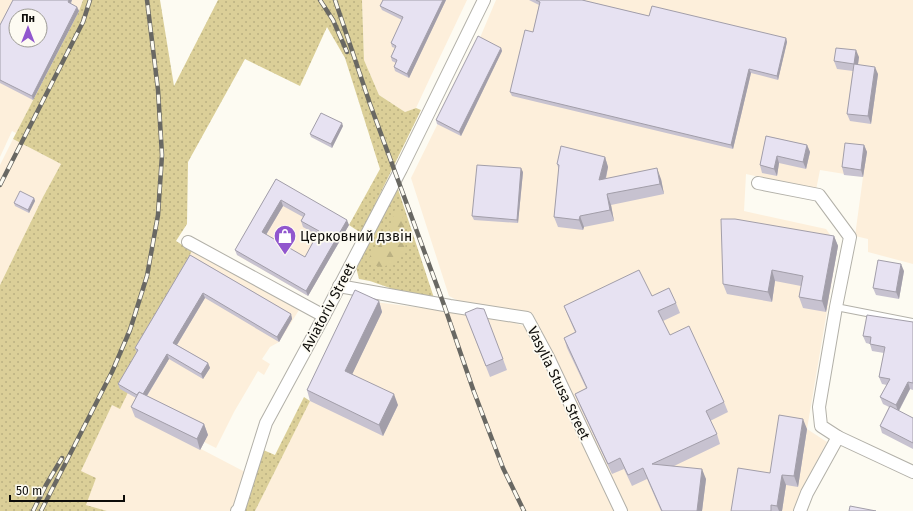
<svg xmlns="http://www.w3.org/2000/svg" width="913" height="511" font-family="'Fira Sans',sans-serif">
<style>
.industrial{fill:#fdefdb;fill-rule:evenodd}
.green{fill:url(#green-dots)}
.forest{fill:url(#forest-firs)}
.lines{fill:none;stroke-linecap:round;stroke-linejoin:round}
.lane-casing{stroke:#b2b0a8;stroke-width:8}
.street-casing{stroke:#b2b0a8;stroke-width:14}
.lane{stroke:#fff;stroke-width:6}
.street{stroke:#fff;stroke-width:12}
.rail-casing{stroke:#696863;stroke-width:4.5}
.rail{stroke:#fdfbf2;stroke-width:3;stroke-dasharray:9;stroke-linecap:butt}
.wall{fill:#c7c2d0;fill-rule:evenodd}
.shaded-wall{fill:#a29ea9}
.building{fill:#e7e2f2;stroke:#a29ea9;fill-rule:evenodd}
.labels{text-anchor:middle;stroke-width:3.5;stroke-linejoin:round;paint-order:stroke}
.poi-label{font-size:14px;fill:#0d0c09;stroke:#fdfbf2;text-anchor:start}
.street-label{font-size:14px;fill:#0d0c09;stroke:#fdfbf2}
</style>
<defs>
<pattern id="green-dots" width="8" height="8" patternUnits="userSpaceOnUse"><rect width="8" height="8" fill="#dbcf98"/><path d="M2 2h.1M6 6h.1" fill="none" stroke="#bbb182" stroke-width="1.8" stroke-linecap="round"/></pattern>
<pattern id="forest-firs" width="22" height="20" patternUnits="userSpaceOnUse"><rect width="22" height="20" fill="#dbcf98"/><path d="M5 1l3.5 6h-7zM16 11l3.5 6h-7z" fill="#bbb182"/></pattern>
</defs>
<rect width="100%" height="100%" fill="#fdfbf2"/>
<g class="industrial">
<path d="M0,0h83l-4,11 -63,122 -4,-2 -12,26zM16,16h24v24h-24z"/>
<path d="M362,0h105l-38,80 -13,28 -11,4 -26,-17 -15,-35z"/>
<path d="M496,0h417v264l-45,-12v-13l-13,-3 8,-59 -43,-7 -4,20 -70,-16 -2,37 82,18 12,17 -31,183 20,13 -24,45 -8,24h-168l-18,-35 -76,-162 -65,-8 -19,-10 -38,-118 68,-138z"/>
<path d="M13,139l48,25 -18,33 -43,88v-120z"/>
<path d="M278,184l71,41 -17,29 -12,16 2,2 -14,24 -71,-41z"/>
<path d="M192,251l107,59 -20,32 -9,5 -8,12 8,5 -6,11 -6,-4 -24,41 -18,36 -12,-6 -3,7 44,23 -1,9 -11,25 -3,5h-123l-21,-6 -5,-34 31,-67 80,-144 -4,-2z"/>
<path d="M359,300l143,18 24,9 19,32 69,152h-359z"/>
</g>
<g class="green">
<path d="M83,0h77l14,86 44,-86h144l2,60 15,35 26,17 11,-4 5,2 -60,123 -12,-8 31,-56 -35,-111 -18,-31 -27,59 -55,-27 -57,103 -1,62 -11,17 16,10 -4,7 4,2 -72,149 -8,-4 -31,66 15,7 -10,27 21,6h-107v-226l43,-88 18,-33 -48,-25 66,-128z"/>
<path d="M397,186l37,112 -27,-4 -37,-13 -11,-2 -3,-12z"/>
<path d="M304,397l6,4 -55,110h-11l17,-62 14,6z"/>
</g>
<path class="forest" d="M396,205l6,9 4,20 -1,17 -9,12 -15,4 -9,-2 -5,-2 4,-9 17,-18z"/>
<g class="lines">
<g class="lane-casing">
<path id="lane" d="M836,307l77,15"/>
</g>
<g class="street-casing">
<g id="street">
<path d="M758,183l61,12 31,42 -14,70 -17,100 2,19 17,11"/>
<path d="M188,242l136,74"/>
<path d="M339,286l111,20 77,12 21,39 73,154"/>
<path d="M237,511l2,-2 27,-86 58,-107 77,-147 83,-169"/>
<path d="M800,511l7,-18 31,-56 75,35"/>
</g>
</g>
<use href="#lane" class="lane"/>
<use href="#street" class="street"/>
<g class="rail-casing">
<g id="rail">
<path d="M320,0l13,20 14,32"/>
<path d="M335,0l35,104 74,201 30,87 29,76 21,43"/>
<path d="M0,185l83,-163 7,-22"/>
<path d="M33,511l13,-26 16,-27"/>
<path d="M41,511l71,-139 18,-42 17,-54 11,-61 4,-60 -4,-65 -11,-90"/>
</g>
</g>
<use href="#rail" class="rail"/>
</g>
<g class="wall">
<path d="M13,0h59l-1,4 6,3 2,4 -46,89 -33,-17v-58z"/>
<path d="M383,0h63l-37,78 -14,-7 -1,-4 2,-4 -4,-2 -1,-4 4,-9 -3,-1 -1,-4 11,-23 -20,-10 -2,-4z"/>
<path d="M529,0h53l67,16 137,22 1,4 -9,38 -27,-7 -18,76 -221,-53 -2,-4 23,-60 6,-27z"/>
<path d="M501,48l1,3 -41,85 -24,-12 -1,-4z"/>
<path d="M859,57l-1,7 20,10 -7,50 -21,-3 -3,-7 6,-43 -16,-2 -3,-8z"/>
<path d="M343,126l-11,22 -21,-11 -1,-3z"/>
<path d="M766,136l41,9 3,7 -4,17 -27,-6 -2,13 -15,-3 -2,-8z"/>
<path d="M864,145l3,7 -4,25 -19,-2 -2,-8z"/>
<path d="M605,157l3,10 -2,12h55l3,15 -53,11 3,16 -30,6 -1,3 -25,-3 -4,-10 5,-47 -2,-6z"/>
<path d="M523,172l-5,51 -44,-3 -2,-4z"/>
<path d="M276,179l73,46 -41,71 -71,-41 -2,-5zM283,206l20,11 -2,4 2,6 14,8 -12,22 -39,-22z"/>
<path d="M34,198l1,3 -6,12 -14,-7 -1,-3z"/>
<path d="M834,236l4,10 -12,66 -23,-4 -4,-11 2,-11 -26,-5 -3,21 -45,-8 -4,-10z"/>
<path d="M190,255l101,59 1,5 -13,23 -74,-44 -28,47 31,18 2,5 -7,11 -34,-20 -22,37 57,28 4,11 -8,15 -65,-33 -4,-10 5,-9 -16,-9 -2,-5 19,-31 -2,-5z"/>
<path d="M904,271l-5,28 -23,-4 -3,-7z"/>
<path d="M652,296l24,7 4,10 -17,8 7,14 54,67 4,10 -18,9 7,13 3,10 -46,22 32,13 -4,32h-41l-14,-32 -15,7 -8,-17 -12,5 -33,-70 -4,-10 11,-6 -19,-40 -3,-10 11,-6 -7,-16 -4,-10z"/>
<path d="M379,301l3,11 -30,62 46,31 -15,31 -73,-35 -3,-11z"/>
<path d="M913,322v68l-3,-1 -11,22 14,7v31l-31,-16 -2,-7 9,-19 -6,-3 -3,-7 7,-12 -5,-1 -3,-7 5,-24 -12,-2 -2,-7 -4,-1 -3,-7z"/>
<path d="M469,323l34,36 4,11 -17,7z"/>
<path d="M807,429l-9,58 -12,-2 -4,26h-51l39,-38z"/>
</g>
<g class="shaded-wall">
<path d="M69,0h3l-3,6 -1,-4z"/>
<path d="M443,0h3l-37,78 -2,-4z"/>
<path d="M77,7l2,4 -46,89 -1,-4z"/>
<path d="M786,38l1,4 -9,38 -1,-4z"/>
<path d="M501,48l1,3 -41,85 -2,-4z"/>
<path d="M856,50l3,7 -2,14 -3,-7z"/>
<path d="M875,67l3,7 -7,50 -3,-8z"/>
<path d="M749,69l2,4 -18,76 -2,-4z"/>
<path d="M342,123l1,3 -11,22 -1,-4z"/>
<path d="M807,145l3,7 -4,17 -3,-7z"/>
<path d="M864,145l3,7 -4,25 -2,-7z"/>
<path d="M777,156l2,7 -2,13 -3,-7z"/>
<path d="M605,157l3,10 -5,23 -4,-10z"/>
<path d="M521,168l2,4 -5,51 -1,-3z"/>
<path d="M657,168l4,11 3,15 -4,-10z"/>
<path d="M607,194l4,11 3,16 -4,-11z"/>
<path d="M34,198l1,3 -6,12 -1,-3z"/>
<path d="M281,200l2,6 -19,32 -2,-6z"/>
<path d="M580,216l4,11 -1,3 -4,-10z"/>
<path d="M347,220l2,5 -41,71 -2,-5z"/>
<path d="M834,236l4,10 -12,66 -4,-11z"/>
<path d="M901,264l3,7 -5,28 -3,-7z"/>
<path d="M772,270l3,11 -3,21 -4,-10z"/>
<path d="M203,293l2,5 -30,50 -2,-5z"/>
<path d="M379,301l3,11 -33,69 -4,-10z"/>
<path d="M291,314l1,5 -13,23 -2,-5z"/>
<path d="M167,354l2,5 -26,43 -2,-5z"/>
<path d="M208,363l2,5 -7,11 -2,-5z"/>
<path d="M908,382l2,7 -12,23 -2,-7z"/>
<path d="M394,394l4,11 -15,31 -4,-11z"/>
<path d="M803,419l4,10 -9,58 -4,-11z"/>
<path d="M204,424l4,11 -8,15 -3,-11z"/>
<path d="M702,469l4,10 -4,32h-5z"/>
<path d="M782,475l4,10 -4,26h-3l-2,-5z"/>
</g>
<g class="building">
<path d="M13,0h56l-1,2 9,5 -45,89 -32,-16v-55zM16,16h24v24h-24z"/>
<path d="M383,0h60l-36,74 -13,-7 3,-7 -6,-3 5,-11 -5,-3 12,-26 -23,-11z"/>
<path d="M536,0h46l67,16 3,-10 134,32 -9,38 -28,-7 -18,76 -221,-53 15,-62 8,2 7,-30z"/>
<path d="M478,36l23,12 -42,84 -23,-12z"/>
<path d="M836,48l20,2 -2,14 -20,-3z"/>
<path d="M854,64l21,3 -7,49 -21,-2z"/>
<path d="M321,113l21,10 -11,21 -21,-10z"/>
<path d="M766,136l41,9 -4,17 -26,-6 -3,13 -14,-4z"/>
<path d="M845,143l19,2 -3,25 -19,-3z"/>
<path d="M561,146l44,11 -6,23 58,-12 3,16 -53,10 3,16 -30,6 -1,4 -25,-3 5,-52 -2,-1z"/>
<path d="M477,165l44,3 -4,52 -45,-4z"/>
<path d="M276,179l71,41 -41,71 -71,-41zM281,200l24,14 -4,7 18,10 -14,26 -43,-25z"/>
<path d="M20,191l14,7 -6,12 -14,-7z"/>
<path d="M721,219h14l99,17 -12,65 -23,-4 4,-21 -31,-6 -4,22 -45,-8z"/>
<path d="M190,255l101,59 -14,23 -74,-44 -30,50 35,20 -7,11 -34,-20 -24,40 -4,-2 -2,3 -19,-11 20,-34 -3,-2z"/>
<path d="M878,260l23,4 -5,28 -23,-4z"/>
<path d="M639,270l13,26 17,-8 7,15 -18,8 12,24 19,-9 35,76 -18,9 11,23 -65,30 50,5 -5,42h-35l-19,-43 -15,7 -8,-17 -12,6 -33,-70 12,-6 -23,-50 12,-6 -12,-26z"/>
<path d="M355,290l24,11 -34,70 49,23 -15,31 -72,-35z"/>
<path d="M477,308l7,1 19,50 -17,7 -21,-53z"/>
<path d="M867,315l46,7v61l-5,-1 -12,23 -16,-8 10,-18 -11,-2 6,-30 -15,-3 1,-7 -8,-1z"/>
<path d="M139,392l65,32 -7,15 -66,-32z"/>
<path d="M890,406l23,12v25l-33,-17z"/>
<path d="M779,415l24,4 -9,57 -12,-1 -5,31 -6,-1v6h-40l7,-43 32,5z"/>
<path d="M850,506l26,5h-27z"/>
</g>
<defs>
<g id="shop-pin" transform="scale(1.15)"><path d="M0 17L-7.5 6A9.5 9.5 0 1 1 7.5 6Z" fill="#9157ce" stroke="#fdfbf2"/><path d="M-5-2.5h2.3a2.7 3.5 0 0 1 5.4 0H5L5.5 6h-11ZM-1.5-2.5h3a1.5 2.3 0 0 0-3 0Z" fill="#fff"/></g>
</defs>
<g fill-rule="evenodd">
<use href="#shop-pin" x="285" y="236"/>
</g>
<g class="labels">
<g class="poi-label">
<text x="300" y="241">Церковний дзвін</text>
</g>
<g class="street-label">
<text transform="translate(328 307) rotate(-62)" y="5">Aviatoriv Street</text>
<text transform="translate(559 383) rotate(64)" y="5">Vasylia Stusa Street</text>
</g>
</g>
<g transform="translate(28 28)"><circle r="19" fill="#fdfbf2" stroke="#9d9b95"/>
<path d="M0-3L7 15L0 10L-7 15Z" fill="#9157ce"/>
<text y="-6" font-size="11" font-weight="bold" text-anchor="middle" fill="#0d0c09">Пн</text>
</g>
<path d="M10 495v6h114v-6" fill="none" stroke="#0d0c09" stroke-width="2"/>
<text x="16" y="495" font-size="12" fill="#0d0c09" stroke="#fdfbf2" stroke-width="3" paint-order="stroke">50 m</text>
</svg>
